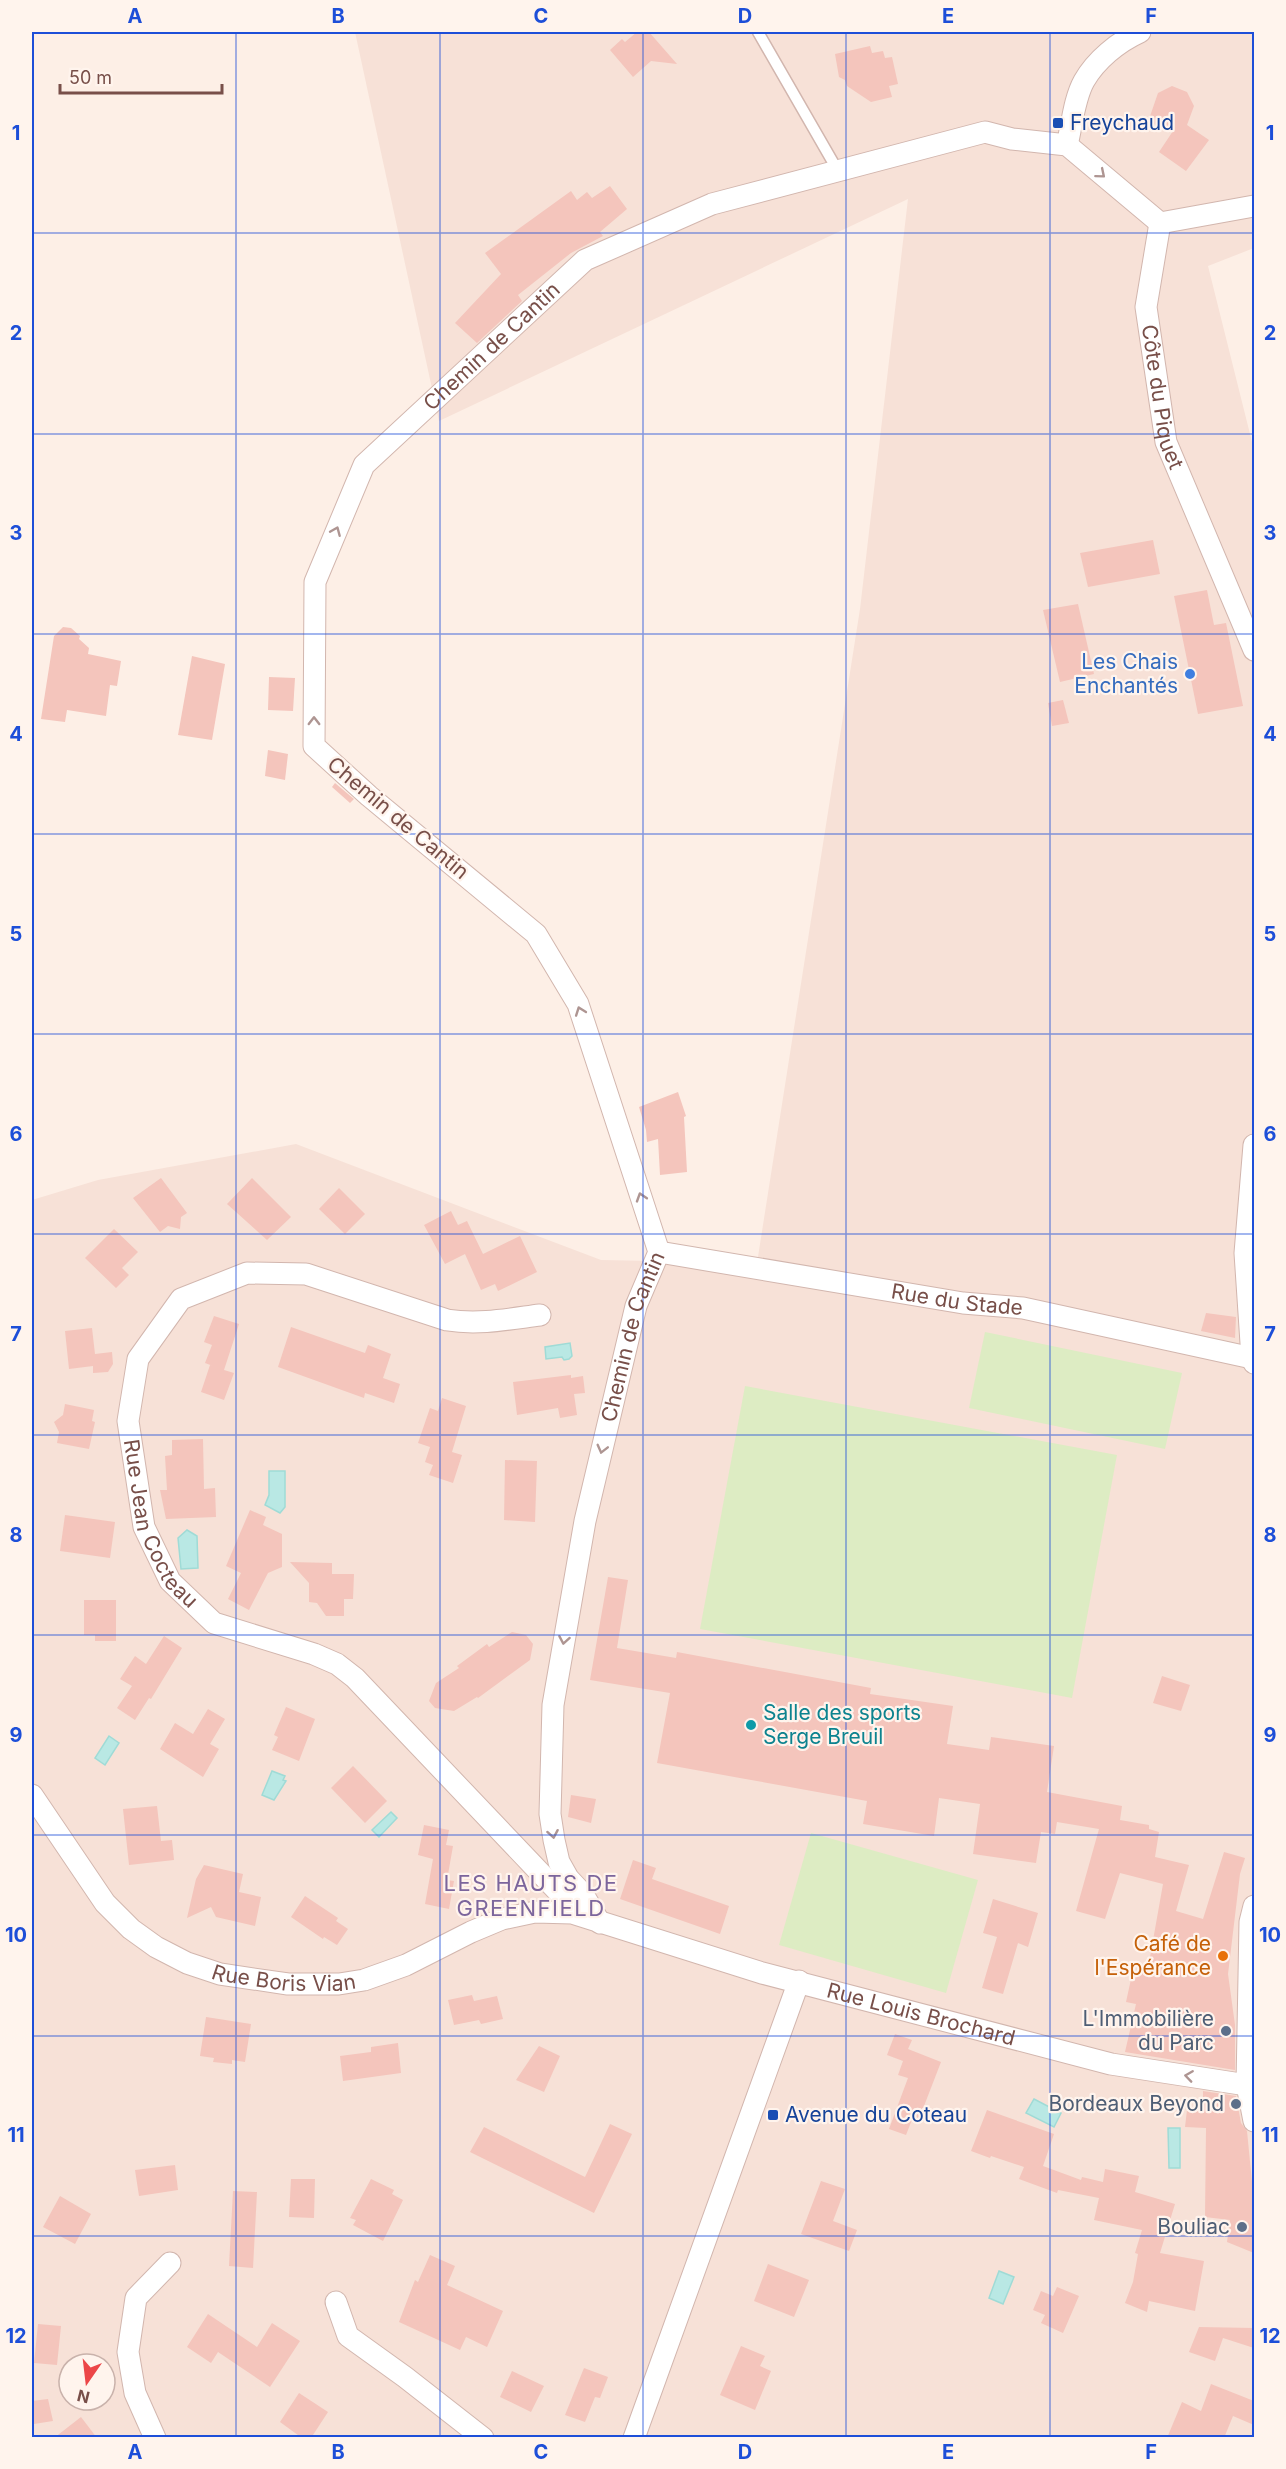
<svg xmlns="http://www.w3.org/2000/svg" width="1286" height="2469" font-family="Inter,sans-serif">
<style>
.residential{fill:#f7e1d7;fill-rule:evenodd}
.green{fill:#ddecc3}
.water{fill:#b9e8e4;stroke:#9fdbd6;stroke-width:1.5}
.building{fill:#f4c5bc}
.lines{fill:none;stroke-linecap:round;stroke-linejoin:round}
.lane-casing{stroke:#d2b6ae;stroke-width:13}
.street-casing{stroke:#d2b6ae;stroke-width:23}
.lane{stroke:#fff;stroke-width:10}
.street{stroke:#fff;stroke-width:21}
.oneway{stroke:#ae9592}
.grid{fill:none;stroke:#1d4ed8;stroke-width:1.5;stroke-opacity:0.55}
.transit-dot{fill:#1a4fb4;stroke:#fff4ed;stroke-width:2}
.shop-dot{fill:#3f7fe0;stroke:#fff4ed;stroke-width:2}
.culture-dot{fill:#0f9aa8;stroke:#fff4ed;stroke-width:2}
.food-dot{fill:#e8710a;stroke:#fff4ed;stroke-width:2}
.service-dot{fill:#5c6f8a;stroke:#fff4ed;stroke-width:2}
.labels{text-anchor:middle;stroke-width:4.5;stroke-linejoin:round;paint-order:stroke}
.transit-label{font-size:21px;fill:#164399;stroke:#fff4ed;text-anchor:start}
.street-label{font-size:21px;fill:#784f49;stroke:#fff4ed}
.shop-label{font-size:21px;fill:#366cbe;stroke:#fff4ed;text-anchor:end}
.culture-label{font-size:21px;fill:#0d838f;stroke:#fff4ed;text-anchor:start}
.food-label{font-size:21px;fill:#c56008;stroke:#fff4ed;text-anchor:end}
.service-label{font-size:21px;fill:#4e5e75;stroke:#fff4ed;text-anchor:end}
.neighbourhood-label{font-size:22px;letter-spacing:1.5px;fill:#7c659c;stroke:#fff4ed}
.neatline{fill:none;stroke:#1d4ed8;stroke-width:2}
.grid-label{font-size:20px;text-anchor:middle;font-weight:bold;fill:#1d4ed8}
</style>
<rect width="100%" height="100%" fill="#fdefe6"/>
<path class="residential" d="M355,32h899v216l-46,18 46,184v1987l-1222,1v-1238l66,-20 198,-36 305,116 156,3 103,-654 48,-410 -469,222zM69,2364h36v36h-36z"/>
<g class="green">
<path d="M985,1332l197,41 -17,76 -196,-41z"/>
<path d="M745,1386l372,69 -45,243 -372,-69z"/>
<path d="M811,1833l167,47 -32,113 -167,-48z"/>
</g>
<g class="water">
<path d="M570,1343l2,13 -3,3 -5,1 -2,-3 -16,2 -1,-12z"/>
<path d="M269,1471h16v36l-5,6 -15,-8 4,-10z"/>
<path d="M187,1530l10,6 1,32 -17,1 -3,-31z"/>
<path d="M109,1736l10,7 -14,22 -10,-7z"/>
<path d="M272,1771l13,5 -2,4 3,1 -12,19 -12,-5z"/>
<path d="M391,1812l6,6 -18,19 -7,-7z"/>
<path d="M1034,2099l27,14 -7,14 -28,-14z"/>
<path d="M1168,2128h12v40h-11z"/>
<path d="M999,2271l15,6 -11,27 -14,-6z"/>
</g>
<g class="building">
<path d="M637,32h12l28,32 -26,-3 -18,16 -23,-27 12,-11 3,3z"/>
<path d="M870,46l2,7 11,-2 2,7 7,-1 6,27 -9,2 3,11 -21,5 -24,-16 -2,-6 -6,-3 -4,-23z"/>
<path d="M1172,86l15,6 7,14 -7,19 22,15 -23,31 -27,-19 14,-21 -25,-9 10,-29z"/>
<path d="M610,186l17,23 -27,23 3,4 -32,17 -53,42 4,6 -45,42 -22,-20 46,-49 -16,-21 86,-62 6,9 10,-8 5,6z"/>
<path d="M1153,540l7,34 -72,13 -8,-34z"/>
<path d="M1207,590l7,35 12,-2 17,83 -45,8 -24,-118z"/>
<path d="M1078,604l16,70 -34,8 -17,-72z"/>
<path d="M63,627l8,1 9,8 -1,3 10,9 -1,6 33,7 -4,25 -7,-1 -4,31 -39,-6 -2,12 -24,-3 13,-83z"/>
<path d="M192,656l33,8 -13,76 -34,-5z"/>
<path d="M269,677l26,1 -2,33 -25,-1z"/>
<path d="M1063,700l6,23 -17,3 -4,-23z"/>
<path d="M268,750l20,4 -3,26 -20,-4z"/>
<path d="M335,783l19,16 -4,4 -18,-16z"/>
<path d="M678,1092l8,24 -2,1 3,55 -27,3 -2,-36 -11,3 -1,-12 -7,-23z"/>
<path d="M161,1178l26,35 -6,4 -1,12 -12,-3 -8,6 -27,-34z"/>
<path d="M252,1178l39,39 -24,23 -40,-36z"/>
<path d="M339,1188l26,26 -20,20 -26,-25z"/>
<path d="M451,1211l7,14 9,-4 16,33 37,-18 17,36 -39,19 -3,-7 -14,6 -16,-36 -20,10 -21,-39z"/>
<path d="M114,1229l24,23 -16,16 7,7 -13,13 -31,-30z"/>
<path d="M1206,1313l30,4 -1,21 -34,-7z"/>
<path d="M214,1316l25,8 -15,46 10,3 -10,27 -23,-8 9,-27 3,1 -8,-3 7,-18 -8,-3z"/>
<path d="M291,1327l74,26 3,-8 23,9 -8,24 17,6 -6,19 -29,-10 -1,5 -86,-31z"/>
<path d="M92,1328l3,26 17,-2 1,12 -5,8 -15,1v-7l-24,3 -4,-38z"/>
<path d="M571,1375v3l12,-2 2,17 -11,1 3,21 -17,3 -2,-10 -41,7 -4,-33z"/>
<path d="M442,1398l24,8 -14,46 10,3 -9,28 -24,-8 4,-10 -8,-3 5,-15 -12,-4 12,-35 8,3z"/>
<path d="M65,1404l29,6 -2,11 3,1 -6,27 -32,-6 2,-11 -5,-10 9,-7z"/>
<path d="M203,1439l1,50 11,-1 1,29 -50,2 -6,-29h7l-2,-34 7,-1v-15z"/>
<path d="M505,1460l32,1 -2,61 -31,-2z"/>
<path d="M250,1510l16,7 -3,8 19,9v33l-14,6 -19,37 -21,-11 13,-26 -15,-7z"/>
<path d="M65,1515l50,7 -5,36 -50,-7z"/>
<path d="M290,1562l42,1v11h22l-1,25h-9v17h-18l-9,-13 -8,-1v-19z"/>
<path d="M608,1577l20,3 -11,68 59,10 1,-6 194,36 -1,6 83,12 -6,38 42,6 2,-13 63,9 -7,46 75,14 -2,14 29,5v4l10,3 -4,25 34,8 -13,46 27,8 21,-67 21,6 -5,16 -12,100 7,51v45l-110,-18 11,-48 -10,-2 7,-32 14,4 16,-90 -43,-11 -15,46 -29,-8 23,-82 -42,-7 -2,12 -14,-2 -5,31 -63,-9 7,-50 -41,-6 -5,38 -71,-12 4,-23 -210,-38 13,-70 -80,-13z"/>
<path d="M84,1600h32v41h-21v-6h-11z"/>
<path d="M512,1632l14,3 7,9 -3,16 -52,38 -1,-1 -23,14 -19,-3 -6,-7 7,-18 23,-15 -2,-2 30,-22 2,3z"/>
<path d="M164,1636l18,12 -31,51 -2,-1 -14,22 -18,-12 15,-22 -12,-7 15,-23 11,8z"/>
<path d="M1162,1676l28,9 -9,26 -28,-8z"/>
<path d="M286,1707l29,12 -16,42 -27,-11 6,-13 -4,-2z"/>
<path d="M208,1709l17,10 -15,25 9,5 -16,28 -43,-28 15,-26 18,11z"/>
<path d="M353,1766l34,35 -22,22 -34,-35z"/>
<path d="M571,1795l25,4 -5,24 -23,-6z"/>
<path d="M157,1806l4,35 11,-1 2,20 -45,5 -6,-56z"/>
<path d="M424,1825l25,5 -3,15 7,1 -6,34 7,1 -5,28 -24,-5 8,-45 -15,-4z"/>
<path d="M633,1860l23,8 -4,11 77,27 -9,28 -100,-35z"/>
<path d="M204,1865l39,9 -4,18 22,5 -6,29 -39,-9 -5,-10 -24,11 9,-39z"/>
<path d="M305,1896l33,22 -2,3 12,8 -11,16 -13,-8 -1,2 -32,-22z"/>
<path d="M993,1899l45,14 -10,34 -10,-4 -15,51 -21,-6 15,-51 -14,-4z"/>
<path d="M472,1995l2,6 23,-5 6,23 -22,5 -2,-4 -25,5 -6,-25z"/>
<path d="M206,2017l45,7 -6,38 -13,-2v4l-19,-2 1,-4 -14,-2z"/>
<path d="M895,2034l17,6 -4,9 33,13 -22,57 -6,-2 -7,18 -17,-6 19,-51 -10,-3 5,-14 -16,-6z"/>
<path d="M398,2043l3,30 -58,8 -3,-25 31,-4v-5z"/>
<path d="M539,2046l21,10 -16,36 -28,-12z"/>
<path d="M1203,2091l33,5 5,27 6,8 7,71v51l-27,-11 3,-22 -25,-3 1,-89 -21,-1 2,-17 7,1v-5l9,2z"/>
<path d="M987,2110l67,24 -11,32 38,14 1,-3 21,5 2,-13 34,7 -4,16 40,12 -15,49 44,8 -9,50 -46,-10 -2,11 -22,-9 8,-21 5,-28 -3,-1 7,-23 -48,-10 5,-22 -41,-8 -1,3 -38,-14 5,-12 -33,-11 -1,2 -19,-7z"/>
<path d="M610,2124l22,10 -38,79 -124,-61 14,-25 101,50z"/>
<path d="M175,2165l3,25 -39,6 -4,-26z"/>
<path d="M291,2179h24l-1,39 -25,-1z"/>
<path d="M371,2179l23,11 -2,4 11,6 -20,41 -30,-16 3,-5 -6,-2z"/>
<path d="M821,2181l24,8 -12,32 24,9 -8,21 -48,-17z"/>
<path d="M233,2191l24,1 -4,76 -24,-2z"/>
<path d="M60,2196l31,18 -16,30 -32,-17z"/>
<path d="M430,2255l25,11 -8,19 56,26 -16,36 -21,-10 -6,13 -61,-28 16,-42 3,2z"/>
<path d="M768,2264l41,16 -15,37 -40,-16z"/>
<path d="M1057,2287l22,9 -16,37 -22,-10 4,-8 -12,-5 8,-19 12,5z"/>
<path d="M208,2314l49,33 15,-24 28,18 -30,46 -52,-35 -7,11 -24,-16z"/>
<path d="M38,2324l23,2 -4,39 -23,-2z"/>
<path d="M1199,2327l55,1v20l-31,-10 -8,23 -26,-9z"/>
<path d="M741,2346l24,10 -5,10 11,5 -16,39 -35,-15z"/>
<path d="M584,2368l24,9 -8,21 -5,-1 -10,25 -20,-7z"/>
<path d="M512,2371l32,15 -13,26 -31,-15z"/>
<path d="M1211,2384l43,17v24l-21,-9 -9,22h-57l15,-36 19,9z"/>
<path d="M299,2393l29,19 -17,26h-9l-22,-16z"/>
<path d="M48,2399l5,22 -19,3 -2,-23z"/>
<path d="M81,2417l16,21h-43z"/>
</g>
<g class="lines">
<g class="lane-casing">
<path id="lane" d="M758,32l80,139"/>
</g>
<g class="street-casing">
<g id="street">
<path d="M1067,145c5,-20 7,-46 17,-64 12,-21 34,-39 56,-49"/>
<path id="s1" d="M1254,206l-94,17 -14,84 20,135 88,208"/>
<path d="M1254,1145l-9,108 7,105 2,5"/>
<path id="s2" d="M659,1252l304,51 60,5 229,50"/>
<path id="s3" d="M540,1315c-31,4 -61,10 -93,5l-141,-46 -59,-1 -66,26 -43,60 -10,62 16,106 26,54 44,42 100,31 23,10 18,14 213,224 19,12"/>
<path id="s4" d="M32,1795l73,108 26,26 25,18 31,16 33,11 68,10h51l25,-4 42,-15 65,-33 31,-13 33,-7 37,1 190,60 349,91 136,21"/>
<path d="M1254,1906l-4,16 -3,163 7,36"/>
<path id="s5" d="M600,1923l-17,-29 -15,-16 -9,-16 -5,-22 -4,-26 3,-109 32,-184 51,-215 23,-54 -81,-248 -42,-70 -167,-138 -55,-50 1,-164 49,-117 221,-205 127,-56 273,-72 27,7 55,6 93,78"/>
<path d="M336,2302l12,34 57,41 78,61"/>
<path d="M155,2438l-20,-45 -7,-41 8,-54 34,-35"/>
<path d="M634,2438l165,-457"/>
</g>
</g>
<use href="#lane" class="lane"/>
<use href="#street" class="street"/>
</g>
<defs><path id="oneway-chevron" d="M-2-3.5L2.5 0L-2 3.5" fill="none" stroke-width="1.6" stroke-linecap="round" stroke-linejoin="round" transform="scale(1.5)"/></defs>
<g class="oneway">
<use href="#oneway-chevron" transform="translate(1101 174) rotate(40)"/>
<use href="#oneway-chevron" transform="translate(336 531) rotate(-67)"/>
<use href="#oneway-chevron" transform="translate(314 721) rotate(-90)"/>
<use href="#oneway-chevron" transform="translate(580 1011) rotate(-110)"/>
<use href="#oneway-chevron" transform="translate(641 1197) rotate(-108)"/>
<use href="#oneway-chevron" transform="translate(602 1449) rotate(104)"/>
<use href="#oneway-chevron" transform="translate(564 1640) rotate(100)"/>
<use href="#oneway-chevron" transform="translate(553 1834) rotate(80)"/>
<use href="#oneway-chevron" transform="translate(1189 2076) rotate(-172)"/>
</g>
<path class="grid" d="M236,32v2406M440,32v2406M643,32v2406M846,32v2406M1050,32v2406M32,233h1222M32,434h1222M32,634h1222M32,834h1222M32,1034h1222M32,1234h1222M32,1435h1222M32,1635h1222M32,1835h1222M32,2036h1222M32,2236h1222"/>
<g class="transit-dot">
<rect x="1052" y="117" width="12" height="12" rx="3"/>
<rect x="767" y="2109" width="12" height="12" rx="3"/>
</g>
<circle class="shop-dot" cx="1190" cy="674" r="6"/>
<circle class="culture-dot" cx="751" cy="1725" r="6"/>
<circle class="food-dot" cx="1223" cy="1956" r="6"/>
<g class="service-dot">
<circle cx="1226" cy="2031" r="6"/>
<circle cx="1236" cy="2104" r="6"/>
<circle cx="1242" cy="2227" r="6"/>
</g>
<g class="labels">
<g class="transit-label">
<text x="1070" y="130">Freychaud</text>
<text x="785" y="2122">Avenue du Coteau</text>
</g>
<g class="street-label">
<text dy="7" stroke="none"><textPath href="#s5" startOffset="1797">Chemin de Cantin</textPath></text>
<text dy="7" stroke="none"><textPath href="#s1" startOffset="272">Côte du Piquet</textPath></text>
<text transform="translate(398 818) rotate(40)" y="7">Chemin de Cantin</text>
<text dy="7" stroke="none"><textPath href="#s2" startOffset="302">Rue du Stade</textPath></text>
<text dy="7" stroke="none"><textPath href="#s5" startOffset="609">Chemin de Cantin</textPath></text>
<text dy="7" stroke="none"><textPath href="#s3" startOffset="618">Rue Jean Cocteau</textPath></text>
<text dy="7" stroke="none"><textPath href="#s4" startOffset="332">Rue Boris Vian</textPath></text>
<text dy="7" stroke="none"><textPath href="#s4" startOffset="998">Rue Louis Brochard</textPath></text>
</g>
<g class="shop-label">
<text x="1178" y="669">Les Chais<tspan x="1178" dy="24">Enchantés</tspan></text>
</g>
<g class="culture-label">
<text x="763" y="1720">Salle des sports<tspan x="763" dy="24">Serge Breuil</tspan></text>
</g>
<g class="food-label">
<text x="1211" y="1951">Café de<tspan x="1211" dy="24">l'Espérance</tspan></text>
</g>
<g class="service-label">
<text x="1214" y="2026">L'Immobilière<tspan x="1214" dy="24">du Parc</tspan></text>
<text x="1224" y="2111">Bordeaux Beyond</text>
<text x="1230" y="2234">Bouliac</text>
</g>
<g class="neighbourhood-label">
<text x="531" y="1891">LES HAUTS DE<tspan x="531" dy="25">GREENFIELD</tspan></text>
</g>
</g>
<rect width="1286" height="2469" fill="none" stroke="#fff4ed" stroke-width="66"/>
<g transform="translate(87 2382) rotate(194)"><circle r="28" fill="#fff4ed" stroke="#c9b2ab" stroke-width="1.5"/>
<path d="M0-4.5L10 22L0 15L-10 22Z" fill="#ec4648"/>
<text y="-9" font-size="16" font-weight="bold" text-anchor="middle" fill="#784f49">N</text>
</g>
<path d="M60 84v9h162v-9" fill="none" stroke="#784f49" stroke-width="3"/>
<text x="69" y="84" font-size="18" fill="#784f49" stroke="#fff4ed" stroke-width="4.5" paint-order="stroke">50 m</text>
<rect x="33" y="33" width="1220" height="2403" class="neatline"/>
<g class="grid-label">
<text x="135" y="23">A</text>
<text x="338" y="23">B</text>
<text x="541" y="23">C</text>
<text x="745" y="23">D</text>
<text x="948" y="23">E</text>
<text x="1151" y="23">F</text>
<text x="16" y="140">1</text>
<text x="1270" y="140">1</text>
<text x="16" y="340">2</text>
<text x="1270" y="340">2</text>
<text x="16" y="540">3</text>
<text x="1270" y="540">3</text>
<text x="16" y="741">4</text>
<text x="1270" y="741">4</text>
<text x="16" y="941">5</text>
<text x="1270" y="941">5</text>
<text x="16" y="1141">6</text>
<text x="1270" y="1141">6</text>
<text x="16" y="1341">7</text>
<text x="1270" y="1341">7</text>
<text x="16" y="1542">8</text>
<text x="1270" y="1542">8</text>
<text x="16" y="1742">9</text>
<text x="1270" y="1742">9</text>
<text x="16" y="1942">10</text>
<text x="1270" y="1942">10</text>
<text x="16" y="2142">11</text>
<text x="1270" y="2142">11</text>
<text x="16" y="2343">12</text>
<text x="1270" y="2343">12</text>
<text x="135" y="2459">A</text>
<text x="338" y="2459">B</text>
<text x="541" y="2459">C</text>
<text x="745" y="2459">D</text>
<text x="948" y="2459">E</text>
<text x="1151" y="2459">F</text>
</g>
</svg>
